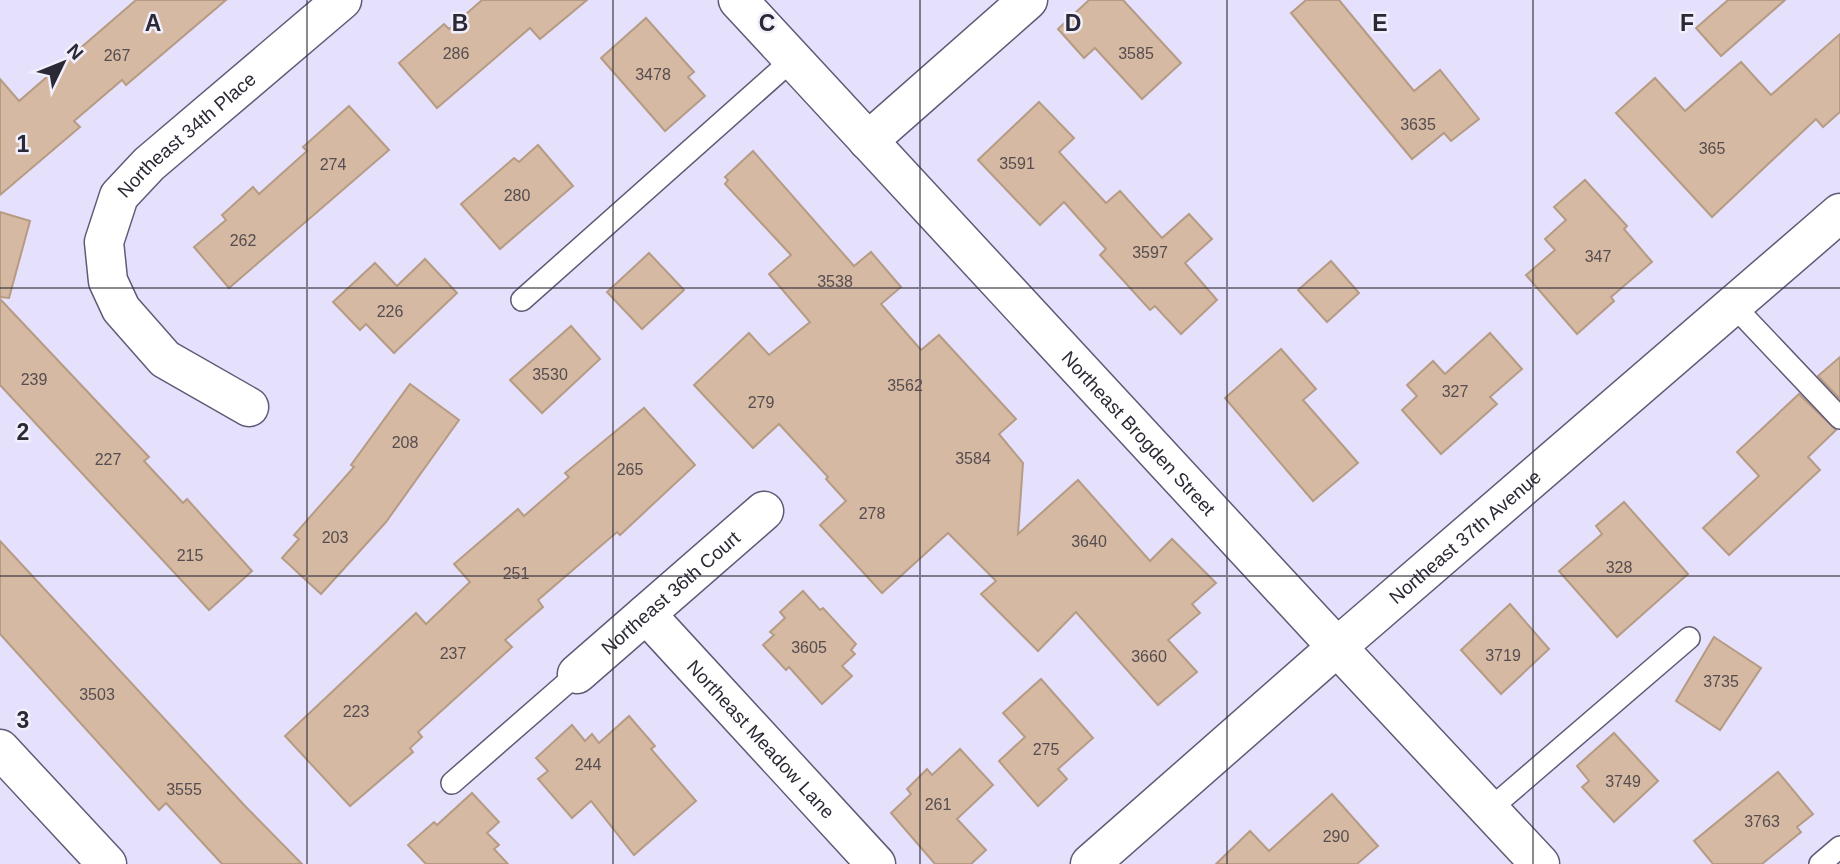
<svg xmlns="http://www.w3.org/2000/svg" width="1840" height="864" font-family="Helvetica,sans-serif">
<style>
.building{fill:#d5b9a2;stroke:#b69b84;stroke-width:2}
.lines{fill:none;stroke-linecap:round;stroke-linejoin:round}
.service-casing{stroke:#605a76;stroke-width:24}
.minor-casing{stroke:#605a76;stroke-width:41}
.tertiary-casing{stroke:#605a76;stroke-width:41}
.service{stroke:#fff;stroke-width:21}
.minor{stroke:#fff;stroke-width:38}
.tertiary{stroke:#fff;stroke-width:38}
.grid{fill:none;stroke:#2b2935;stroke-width:2;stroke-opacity:0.55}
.labels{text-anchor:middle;stroke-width:5;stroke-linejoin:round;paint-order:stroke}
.number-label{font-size:16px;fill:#564d50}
.street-label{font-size:19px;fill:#2b2935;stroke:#f2effd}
.grid-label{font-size:23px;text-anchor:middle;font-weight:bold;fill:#2b2935;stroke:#f2effd;stroke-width:5;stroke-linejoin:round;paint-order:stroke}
</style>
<rect width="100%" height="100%" fill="#e5e0fb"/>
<g class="building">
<path d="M136,0h90l-100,85 -4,-5 -48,41 6,6 -80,68v-116l19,22z"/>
<path d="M482,0h105l-47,39 -10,-11 -93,80 -38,-45 45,-39 5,5z"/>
<path d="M1089,0h34l58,63 -39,36 -47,-51 -11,10 -26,-29z"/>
<path d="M1306,0h33l75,91 26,-21 39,49 -28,22 -7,-8 -32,26 -121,-146z"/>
<path d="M1728,0h57l-64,56 -25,-28z"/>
<path d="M646,18l48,54 -6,5 17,19 -40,35 -64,-73z"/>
<path d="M1840,34v78l-17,15 -7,-8 -104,98 -96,-104 39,-35 30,33 56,-49 30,33z"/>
<path d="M1039,102l35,36 -15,14 47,51 14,-12 42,47 27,-24 23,25 -27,24 32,37 -36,34 -26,-28 -5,4 -50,-55 6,-6 -42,-47 -24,23 -62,-65z"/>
<path d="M349,106l40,44 -160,138 -35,-41 32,-27 -4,-5 31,-28 6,7 48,-43 -4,-4z"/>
<path d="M538,145l35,41 -73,63 -39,-45 53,-46 5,4z"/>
<path d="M753,151l101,115 17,-14 30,35 -20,17 40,46 18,-15 77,84 -17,15 24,29 -5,71 60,-54 72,81 22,-22 44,44 -24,21 8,9 -32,27 29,32 -39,33 -82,-93 -38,39 -57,-57 15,-13 -48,-48 -66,60 -62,-68 26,-24 -20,-22 2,-2 -49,-53 -26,24 -59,-63 55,-52 20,22 41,-33 -41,-48 22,-19 -66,-71 3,-4 -3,-3z"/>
<path d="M1585,180l42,46 -3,3 28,33 -41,35 3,4 -37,33 -51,-59 29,-25 -10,-11 21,-19 -12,-13z"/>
<path d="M0,212l30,9 -21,77 -9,-1z"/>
<path d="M649,253l35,37 -42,39 -35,-37z"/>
<path d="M425,259l32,34 -63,60 -28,-29 -6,6 -27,-28 42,-39 22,23z"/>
<path d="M1331,261l28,32 -32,29 -29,-32z"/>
<path d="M0,299l149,158 -5,4 39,42 4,-4 65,72 -43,39 -209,-225z"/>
<path d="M571,326l29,33 -58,54 -32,-33z"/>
<path d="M1490,333l32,36 -32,28 7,7 -56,50 -39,-44 15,-14 -10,-11 26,-24 12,13z"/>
<path d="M1281,349l35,40 -13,11 55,63 -45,38 -88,-103z"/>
<path d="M1840,357v42l-22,-23z"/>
<path d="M410,384l49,36 -73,102 -65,72 -39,-36 17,-19 -5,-4 60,-68 -3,-2z"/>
<path d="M1799,394l37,36 -28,27 12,13 -91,85 -26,-27 56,-52 -22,-24z"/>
<path d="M644,408l51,57 -75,70 -3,-3 -79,68 5,7 -38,33 7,7 -94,85 4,5 -12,11 3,4 -63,54 -65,-70 131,-123 10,11 44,-42 -16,-18 64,-55 6,7 45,-39 -4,-4z"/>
<path d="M1624,502l64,72 -71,63 -58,-66 43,-37 -6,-8z"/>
<path d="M0,541l245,265 57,58h-80l-56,-61 -7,7 -159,-176z"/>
<path d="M803,591l17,19 3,-2 33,36 -5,6 4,4 -13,12 10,10 -30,28 -33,-37 -3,3 -23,-25 11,-10 -4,-3 15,-14 -5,-6z"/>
<path d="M1510,604l39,45 -48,45 -40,-44z"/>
<path d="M1714,637l47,31 -41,62 -44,-29z"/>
<path d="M1041,679l52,59 -35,31 9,10 -29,27 -39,-45 26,-24 -22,-24z"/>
<path d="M629,716l26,30 -4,3 45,52 -62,54 -43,-54 -19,17 -34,-39 10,-8 -12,-13 36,-33 13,16 7,-7 7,9z"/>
<path d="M1614,733l44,48 -44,41 -32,-35 7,-6 -12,-15z"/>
<path d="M960,749l33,36 -36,34 29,31 -15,14h-36l-44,-51 20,-19 -4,-5 20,-20 5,6z"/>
<path d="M1778,772l35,42 -16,13 4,5 -39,32h-49l-19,-23z"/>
<path d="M472,793l27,29 -12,11 12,12 -5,4 14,15h-82l-18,-19 26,-23 3,3z"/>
<path d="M1332,794l46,52 -21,18h-141l34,-33 19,20z"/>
</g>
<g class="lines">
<g class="service-casing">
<g id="service">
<path d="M522,300l271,-241"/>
<path d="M1733,305l107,113"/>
<path d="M452,783l125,-109"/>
<path d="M1490,809l199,-171"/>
<path d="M1820,864l20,-17"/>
</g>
</g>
<g class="minor-casing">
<g id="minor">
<path d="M868,141l160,-141"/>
<path id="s1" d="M249,407l-84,-48 -44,-50 -13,-28 -4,-39 15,-46 30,-32 193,-164"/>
<path id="s2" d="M646,614l230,250"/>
<path id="s3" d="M577,674l187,-163"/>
<path d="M0,749l107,115"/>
<path id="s4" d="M1540,864l-203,-217 503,-434"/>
</g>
</g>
<g class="tertiary-casing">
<g id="tertiary">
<path id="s5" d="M738,0l599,647 -247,217"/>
</g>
</g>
<use href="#service" class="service"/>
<use href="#minor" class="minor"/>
<use href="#tertiary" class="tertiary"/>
</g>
<path class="grid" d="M307,0v864M613,0v864M920,0v864M1227,0v864M1533,0v864M0,288h1840M0,576h1840"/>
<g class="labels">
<g class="number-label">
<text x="456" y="59">286</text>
<text x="1136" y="59">3585</text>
<text x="117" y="61">267</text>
<text x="653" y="80">3478</text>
<text x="1418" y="130">3635</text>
<text x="1712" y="154">365</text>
<text x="1017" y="169">3591</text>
<text x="333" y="170">274</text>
<text x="517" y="201">280</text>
<text x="243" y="246">262</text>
<text x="1150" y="258">3597</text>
<text x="1598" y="262">347</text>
<text x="835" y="287">3538</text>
<text x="390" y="317">226</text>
<text x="550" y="380">3530</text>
<text x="34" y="385">239</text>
<text x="905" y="391">3562</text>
<text x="1455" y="397">327</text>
<text x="761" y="408">279</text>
<text x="405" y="448">208</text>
<text x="973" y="464">3584</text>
<text x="108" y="465">227</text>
<text x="630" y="475">265</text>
<text x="872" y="519">278</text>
<text x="335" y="543">203</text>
<text x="1089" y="547">3640</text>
<text x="190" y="561">215</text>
<text x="1619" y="573">328</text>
<text x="516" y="579">251</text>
<text x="809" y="653">3605</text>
<text x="453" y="659">237</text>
<text x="1503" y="661">3719</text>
<text x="1149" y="662">3660</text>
<text x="1721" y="687">3735</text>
<text x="97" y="700">3503</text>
<text x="356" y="717">223</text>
<text x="1046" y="755">275</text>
<text x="588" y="770">244</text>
<text x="1623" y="787">3749</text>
<text x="184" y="795">3555</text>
<text x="938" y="810">261</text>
<text x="1762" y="827">3763</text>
<text x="1336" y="842">290</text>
</g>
<g class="street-label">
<text dy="7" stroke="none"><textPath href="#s1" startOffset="373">Northeast 34th Place</textPath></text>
<text dy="7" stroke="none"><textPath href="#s5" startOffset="590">Northeast Brogden Street</textPath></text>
<text dy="7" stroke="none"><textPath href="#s4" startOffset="466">Northeast 37th Avenue</textPath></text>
<text dy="7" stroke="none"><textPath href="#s3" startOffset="124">Northeast 36th Court</textPath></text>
<text dy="7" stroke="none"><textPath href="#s2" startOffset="170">Northeast Meadow Lane</textPath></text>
</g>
</g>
<g class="grid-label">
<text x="153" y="31">A</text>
<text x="460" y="31">B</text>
<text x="767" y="31">C</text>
<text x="1073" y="31">D</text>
<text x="1380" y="31">E</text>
<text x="1687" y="31">F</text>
<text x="23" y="152">1</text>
<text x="23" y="440">2</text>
<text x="23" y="728">3</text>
</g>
<g transform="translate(63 63) rotate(47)" stroke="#f2effd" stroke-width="5" paint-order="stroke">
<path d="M0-5L12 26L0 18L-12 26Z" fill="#2b2935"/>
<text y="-10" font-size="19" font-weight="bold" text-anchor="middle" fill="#2b2935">N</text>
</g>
</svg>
